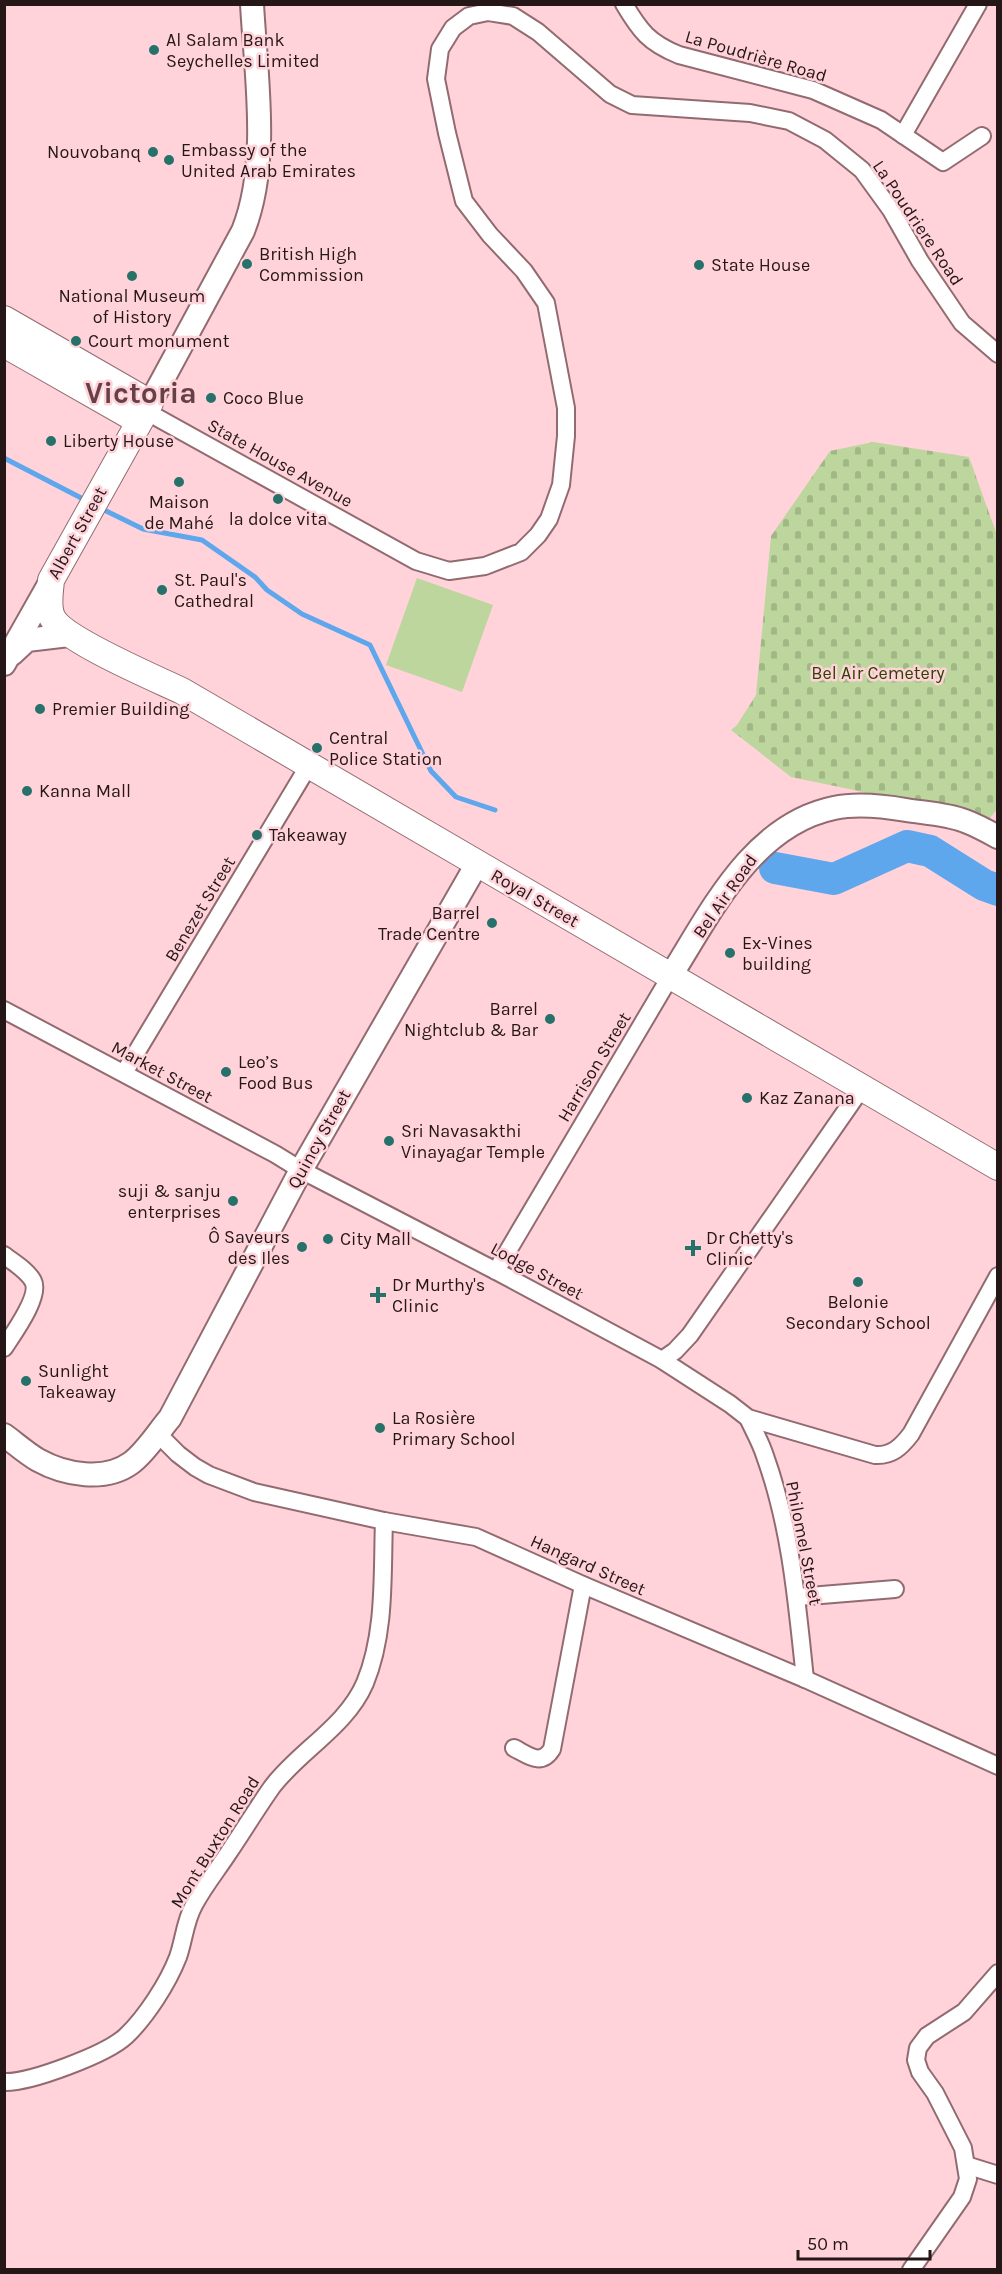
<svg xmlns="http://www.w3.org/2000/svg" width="1002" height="2274" font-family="Karla,sans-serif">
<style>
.grass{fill:#bcd69d}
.cemetery{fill:url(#cemetery-stones)}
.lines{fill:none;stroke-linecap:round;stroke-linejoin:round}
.stream{stroke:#5ea7ec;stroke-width:5}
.river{stroke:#5ea7ec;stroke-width:32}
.street-casing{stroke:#926b71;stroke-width:20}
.secondary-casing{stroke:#926b71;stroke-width:26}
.primary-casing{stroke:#926b71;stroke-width:28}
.street{stroke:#fff;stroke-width:16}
.secondary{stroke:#fff;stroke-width:22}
.primary{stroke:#fff;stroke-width:26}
.poi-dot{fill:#27716b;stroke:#ffd3d9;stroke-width:2}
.labels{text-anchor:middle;stroke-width:5;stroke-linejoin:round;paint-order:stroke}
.poi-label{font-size:18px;fill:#251618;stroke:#ffd3d9;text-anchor:start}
.street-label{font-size:18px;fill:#251618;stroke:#ffd3d9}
.park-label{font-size:18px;fill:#2d4400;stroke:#ffd3d9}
.town-label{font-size:30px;font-weight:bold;fill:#654147;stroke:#ffd3d9}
</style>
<defs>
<pattern id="cemetery-stones" width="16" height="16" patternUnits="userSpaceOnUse" patternTransform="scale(1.5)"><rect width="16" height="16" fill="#bcd69d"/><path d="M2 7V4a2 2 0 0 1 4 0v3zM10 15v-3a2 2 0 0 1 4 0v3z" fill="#a1b786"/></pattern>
</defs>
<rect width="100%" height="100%" fill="#ffd3d9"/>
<path class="grass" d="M417,578l76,27 -31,87 -76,-27z"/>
<path class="cemetery" d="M873,442l96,15 29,81v270l-12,15 -132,-33 -63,-13 -60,-47 6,-5 19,-30 15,-159 59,-85z"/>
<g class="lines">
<g class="stream">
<path d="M4,458l83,43"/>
<path d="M98,507l45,22 59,11 53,37 12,13 35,24 68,31 61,126 25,26 39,13"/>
</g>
<path class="river" d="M775,868l59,11 73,-33 23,5 54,34 14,5"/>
<g class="street-casing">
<g id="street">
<path d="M624,4c16,27 25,39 55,51l134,35 68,30 62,42 39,-26"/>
<path d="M903,135l75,-131"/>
<path d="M158,418l258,143 33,10 36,-5 36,-14 17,-17 11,-16 12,-34 5,-49v-28l-20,-105 -22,-32 -34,-36 -26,-34 -17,-68 -11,-54 4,-30 13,-21 16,-12 19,-4 25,4 25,16 72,62 22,11 118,8 39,8 36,19 37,30 29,40 29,51 42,62 36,31"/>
<path d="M4,1010l271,144 26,16 195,101 166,89 68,44 18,14 127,37c17,1 26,-8 36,-21l87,-158"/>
<path d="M124,1073l185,-308"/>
<path d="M4,1255c10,8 23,15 29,26 8,15 -20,53 -29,67"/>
<path d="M496,1271l174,-294"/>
<path d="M662,1360l13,-9 15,-16 171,-246"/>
<path d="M748,1418c6,13 13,25 17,38 26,72 32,148 40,223"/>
<path d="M157,1433l21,21 17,13 14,8 45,17 130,29 92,16 107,48 222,94 193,87"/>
<path d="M797,1597l98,-8"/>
<path d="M514,1748c14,7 27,19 38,1l31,-164"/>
<path d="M4,2082c26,1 103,-28 122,-46 20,-19 42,-53 52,-79 6,-17 7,-36 16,-52 10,-19 24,-36 35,-53 15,-22 28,-44 43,-65 28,-37 74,-60 93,-104 21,-51 17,-109 19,-162"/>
<path d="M966,2165l32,10"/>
<path d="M911,2270l51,-73 6,-18 -5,-31 -28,-55 -15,-21 -4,-12 2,-12 9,-12 37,-24 34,-39"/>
</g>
</g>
<g class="secondary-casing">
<g id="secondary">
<path d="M150,403l93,-172c27,-68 13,-154 9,-227"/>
<path d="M12,654l15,-14 42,-5"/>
<path d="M4,664l47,-83"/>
<path d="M670,977c41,-65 82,-152 164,-169 23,-5 49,-2 72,2 19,3 41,4 59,11 11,4 22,10 33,16"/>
<path d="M4,1435c11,8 22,18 34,25 27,15 67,22 93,3 15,-11 27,-31 39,-45l131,-248 176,-306"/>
</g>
</g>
<g class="primary-casing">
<g id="primary">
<path d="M4,319l146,84 -99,177c-1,13 -4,26 1,37 10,22 105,62 130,74l816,476"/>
<path d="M4,344l135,77"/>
</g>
</g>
<use href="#street" class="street"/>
<use href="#secondary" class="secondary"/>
<use href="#primary" class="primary"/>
</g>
<g class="poi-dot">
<circle cx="154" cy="50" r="6"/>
<circle cx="153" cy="152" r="6"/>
<circle cx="169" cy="160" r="6"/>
<circle cx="247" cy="264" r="6"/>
<circle cx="699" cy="265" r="6"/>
<circle cx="132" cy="276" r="6"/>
<circle cx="76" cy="341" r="6"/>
<circle cx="211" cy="398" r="6"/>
<circle cx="51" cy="441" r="6"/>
<circle cx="179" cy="482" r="6"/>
<circle cx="278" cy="499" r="6"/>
<circle cx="162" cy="590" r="6"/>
<circle cx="40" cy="709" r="6"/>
<circle cx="317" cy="748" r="6"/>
<circle cx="27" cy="791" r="6"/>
<circle cx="257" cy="835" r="6"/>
<circle cx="492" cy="923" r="6"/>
<circle cx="730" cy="953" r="6"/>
<circle cx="550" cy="1019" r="6"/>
<circle cx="226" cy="1072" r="6"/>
<circle cx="747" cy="1098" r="6"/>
<circle cx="389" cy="1141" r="6"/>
<circle cx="233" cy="1201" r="6"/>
<circle cx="328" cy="1239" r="6"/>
<circle cx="302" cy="1247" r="6"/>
<path d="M690 1239h6v6h6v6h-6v6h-6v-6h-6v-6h6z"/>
<circle cx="858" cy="1282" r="6"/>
<path d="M375 1286h6v6h6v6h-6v6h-6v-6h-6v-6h6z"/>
<circle cx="26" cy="1381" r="6"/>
<circle cx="380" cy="1428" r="6"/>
</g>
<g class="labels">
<g class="poi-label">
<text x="166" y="46">Al Salam Bank<tspan x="166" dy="21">Seychelles Limited</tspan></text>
<text x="181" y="156">Embassy of the<tspan x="181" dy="21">United Arab Emirates</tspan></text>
<text x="141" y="158" text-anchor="end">Nouvobanq</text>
<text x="259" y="260">British High<tspan x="259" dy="21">Commission</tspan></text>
<text x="711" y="271">State House</text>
<text x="132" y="302" text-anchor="middle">National Museum<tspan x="132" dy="21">of History</tspan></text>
<text x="88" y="347">Court monument</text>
<text x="223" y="404">Coco Blue</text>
<text x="63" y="447">Liberty House</text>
<text x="179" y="508" text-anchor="middle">Maison<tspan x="179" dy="21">de Mahé</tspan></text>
<text x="278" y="525" text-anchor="middle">la dolce vita</text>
<text x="174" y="586">St. Paul's<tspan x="174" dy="21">Cathedral</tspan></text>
<text x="52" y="715">Premier Building</text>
<text x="329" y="744">Central<tspan x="329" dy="21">Police Station</tspan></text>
<text x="39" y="797">Kanna Mall</text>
<text x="269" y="841">Takeaway</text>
<text x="480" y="919" text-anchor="end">Barrel<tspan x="480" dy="21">Trade Centre</tspan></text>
<text x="742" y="949">Ex-Vines<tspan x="742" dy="21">building</tspan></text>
<text x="538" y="1015" text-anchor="end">Barrel<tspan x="538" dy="21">Nightclub &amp; Bar</tspan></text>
<text x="238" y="1068">Leo’s<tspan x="238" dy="21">Food Bus</tspan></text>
<text x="759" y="1104">Kaz Zanana</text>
<text x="401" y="1137">Sri Navasakthi<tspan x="401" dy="21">Vinayagar Temple</tspan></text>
<text x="221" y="1197" text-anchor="end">suji &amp; sanju<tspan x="221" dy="21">enterprises</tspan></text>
<text x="290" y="1243" text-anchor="end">Ô Saveurs<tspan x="290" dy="21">des Iles</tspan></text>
<text x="706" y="1244">Dr Chetty's<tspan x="706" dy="21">Clinic</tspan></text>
<text x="340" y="1245">City Mall</text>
<text x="392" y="1291">Dr Murthy's<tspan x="392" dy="21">Clinic</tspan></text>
<text x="858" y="1308" text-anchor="middle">Belonie<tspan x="858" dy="21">Secondary School</tspan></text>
<text x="38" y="1377">Sunlight<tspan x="38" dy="21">Takeaway</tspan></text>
<text x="392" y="1424">La Rosière<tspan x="392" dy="21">Primary School</tspan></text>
</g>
<g class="street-label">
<text transform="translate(756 56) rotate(16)" y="6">La Poudrière Road</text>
<text transform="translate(918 223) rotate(56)" y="6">La Poudriere Road</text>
<text transform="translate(280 463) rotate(29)" y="6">State House Avenue</text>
<text transform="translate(77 533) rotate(-61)" y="6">Albert Street</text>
<text transform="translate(725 896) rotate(-55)" y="6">Bel Air Road</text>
<text transform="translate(535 898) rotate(30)" y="6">Royal Street</text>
<text transform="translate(200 909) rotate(-59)" y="6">Benezet Street</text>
<text transform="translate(594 1067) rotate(-59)" y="6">Harrison Street</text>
<text transform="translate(162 1072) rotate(28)" y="6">Market Street</text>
<text transform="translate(319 1139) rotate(-61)" y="6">Quincy Street</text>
<text transform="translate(537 1271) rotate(28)" y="6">Lodge Street</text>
<text transform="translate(804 1543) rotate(79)" y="6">Philomel Street</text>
<text transform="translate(588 1565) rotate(24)" y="6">Hangard Street</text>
<text transform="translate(215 1842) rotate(-58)" y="6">Mont Buxton Road</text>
</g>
<g class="park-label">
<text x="878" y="679">Bel Air Cemetery</text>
</g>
<g class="town-label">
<text x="141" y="403">Victoria</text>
</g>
</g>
<rect width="1002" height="2274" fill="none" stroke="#251618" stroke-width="12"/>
<path d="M798 2250v9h132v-9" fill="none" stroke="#251618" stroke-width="3"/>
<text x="807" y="2250" font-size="18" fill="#251618" stroke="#ffd3d9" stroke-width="4.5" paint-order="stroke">50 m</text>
</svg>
